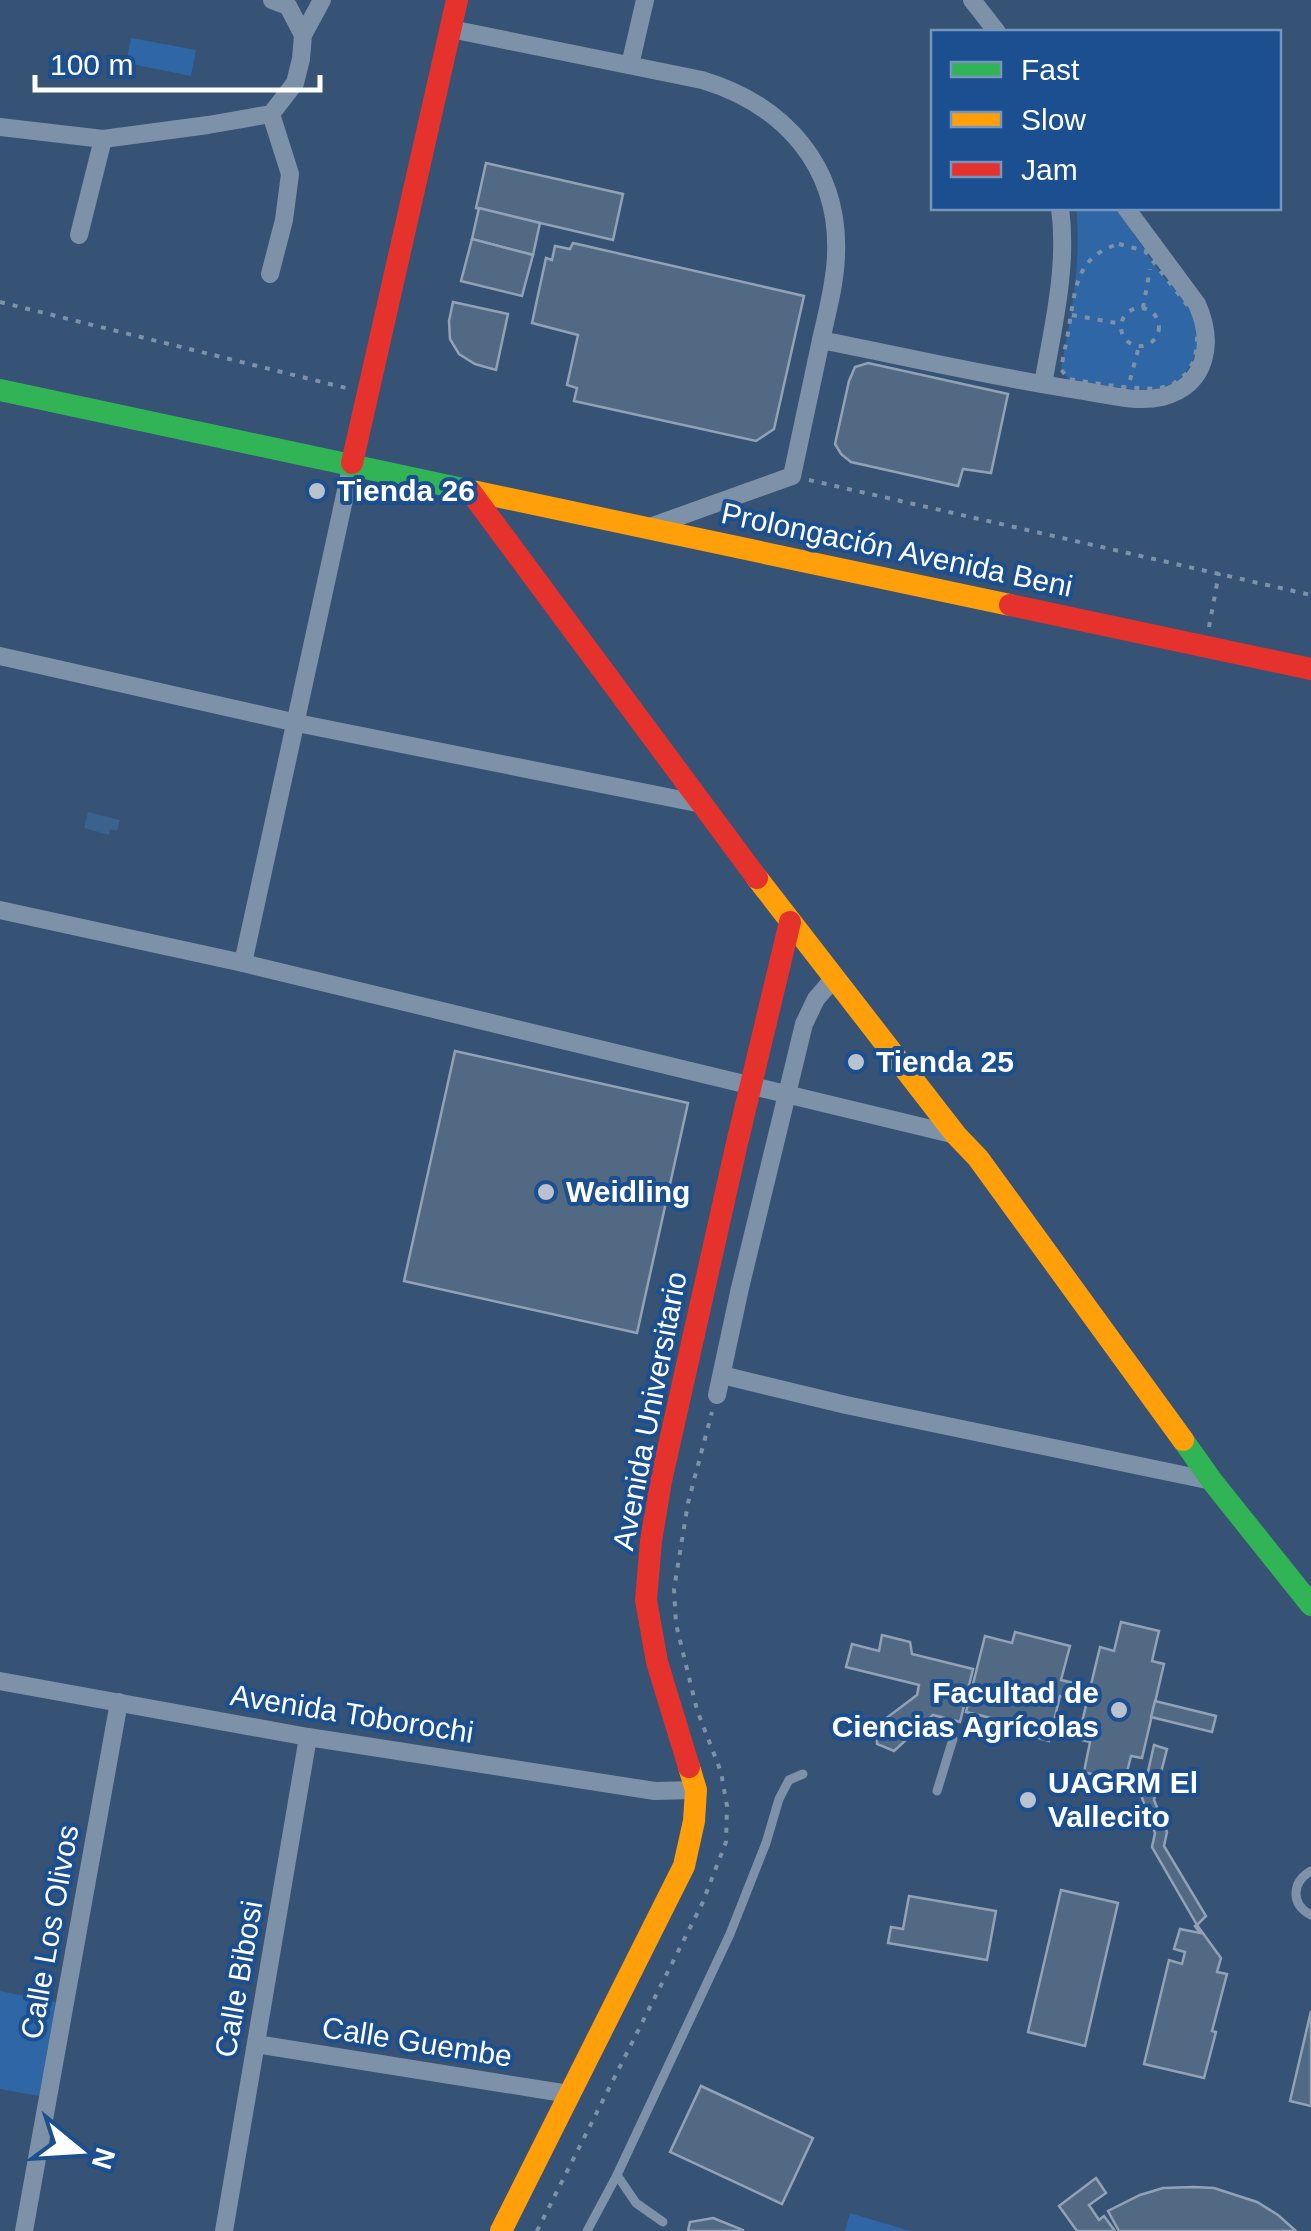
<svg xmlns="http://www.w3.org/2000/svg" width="1311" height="2231" font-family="Arial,sans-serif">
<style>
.green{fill:#2f66a5}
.water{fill:#3b618d}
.building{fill:#526984;stroke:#92a2b6;stroke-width:2.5}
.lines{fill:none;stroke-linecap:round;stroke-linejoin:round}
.path{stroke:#7d92a8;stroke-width:4;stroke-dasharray:5 8;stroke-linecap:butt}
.lane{stroke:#7d92a8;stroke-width:9}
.street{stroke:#7d92a8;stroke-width:18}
.fast{stroke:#30b455;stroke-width:22}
.slow{stroke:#ff9f0a;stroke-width:22}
.jam{stroke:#e5322d;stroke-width:22}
.poi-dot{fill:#b9c2ce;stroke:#1b4f8f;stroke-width:4}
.labels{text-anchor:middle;stroke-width:8;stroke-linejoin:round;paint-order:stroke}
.poi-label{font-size:30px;font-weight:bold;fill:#fff;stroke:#1b4f8f;text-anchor:start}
.street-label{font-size:30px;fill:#fff;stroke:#1b4f8f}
</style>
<rect width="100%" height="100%" fill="#365274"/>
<g class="green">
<path d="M131,38l65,12 -5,26 -65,-13z"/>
<path d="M1076,208h40c15,21 29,43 44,64 10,14 26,26 34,42 13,28 -3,68 -34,74 -29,6 -63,-6 -92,-9l-7,-10c10,-53 21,-108 15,-161z"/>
<path d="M0,1991l56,11 -17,94 -39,-7z"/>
<path d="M850,2213l60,18h-65z"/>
</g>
<path class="water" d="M88,812l32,8 -3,11 -7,-2 -1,6 -25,-7z"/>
<g class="building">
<path d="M486,163l137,31 -10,46 -137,-32z"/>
<path d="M479,208l61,15 -7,32 -61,-16z"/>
<path d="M472,239l61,16 -11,41 -61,-15z"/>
<path d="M573,243l231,53 -30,133 -18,12 -182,-40 3,-13 -10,-3 11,-50 -46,-12 14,-65 6,2 3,-14 15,3z"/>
<path d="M453,302l55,12 -12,56 -21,-6 -16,-10 -9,-15 -1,-18z"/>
<path d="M868,363l140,31 -17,79 -28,-4 -5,17 -107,-24 -10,-8 -6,-10 14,-63 6,-14z"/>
<path d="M455,1051l233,52 -51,230 -233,-52z"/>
<path d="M1121,1622l38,9 -7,30 12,3 -22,94 -11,-2 -7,28 -13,-3 -2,6 -16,-4 2,-8 -11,-3 6,-30 -12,-3 22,-92 14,4z"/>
<path d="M1015,1632l55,14 -9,34 30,7 -4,15 -27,-6 -11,45 -11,-3 2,-6 -30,-7 -3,9 -15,-4 3,-11 -29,-7 19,-76 27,7z"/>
<path d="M882,1635l28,7 2,12 61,15 -13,53 -27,-7 -39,36 -17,-7v-19l40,-30 2,-10 -73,-18 6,-23 27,7z"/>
<path d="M1155,1701l61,15 -4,16 -61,-15z"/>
<path d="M1154,1745l13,4 -13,51 13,32 -3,14 42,70 -9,9 -45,-78 3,-14 -13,-35z"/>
<path d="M1061,1890l57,13 -33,143 -57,-14z"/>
<path d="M909,1896l87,15 -9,49 -99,-17 3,-16 12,2z"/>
<path d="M1197,1925l24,33 -4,14 10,2 -15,57 4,1 -12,46 -60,-14 25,-104 13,4 3,-12 -11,-3 6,-20 20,4 -5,-7z"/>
<path d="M1311,2011v95l-21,-5z"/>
<path d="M701,2086l112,52 -31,66 -112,-52z"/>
<path d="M1096,2178l10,15 -17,12 10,15 5,-4 11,15h-38l-18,-25z"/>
<path d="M1194,2187l20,1 43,14 21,13 18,16h-177l-11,-20 32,-16 23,-7z"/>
<path d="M713,2218l30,12v1h-55l2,-9z"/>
</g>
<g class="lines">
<g class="path">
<path d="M1119,244l26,7 49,63 4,15 -3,30 -8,14 -15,12 -16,4 -35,-2 -53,-8 -7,-10c3,-17 7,-33 9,-49 6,-36 8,-64 49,-76z"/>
<path d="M0,302l350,87"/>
<path d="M1143,308l7,-39"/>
<circle cx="1140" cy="327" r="19"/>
<path d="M1072,315l50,9"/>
<path d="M1130,380l9,-34"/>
<path d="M809,480l502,115"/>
<path d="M1209,627l10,-54"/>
<path d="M537,2231l165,-327 24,-62 1,-36 -6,-34 -24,-62 -21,-86 -2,-35 14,-86 24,-91"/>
</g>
<g class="lane">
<path d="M937,1791l16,-52"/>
<path d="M1311,1871c-19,11 -21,33 0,44"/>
<path d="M663,2222l-27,-19 -19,-28 113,-241 36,-91 13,-44 10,-19 14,-6"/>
<path d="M587,2231l30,-56"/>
</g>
<g class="street">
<path d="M272,0l16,6 15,29"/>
<path d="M972,0l25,32"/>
<path d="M451,29l251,51c83,25 138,87 134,176 -1,28 -9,57 -15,84 86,17 171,37 257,50 27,4 57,13 84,7 46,-12 52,-55 35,-93l-71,-96"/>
<path d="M630,65l15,-65"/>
<path d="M0,127l103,12 105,-14 63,-11 24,-31 6,-24 2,-24 19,-35"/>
<path d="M79,235l24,-96"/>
<path d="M270,274l14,-54 6,-46 -19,-60"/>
<path d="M1043,384c10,-57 25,-118 17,-176"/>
<path d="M647,528l145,-52 29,-136"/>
<path d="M0,656l297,67 405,81"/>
<path d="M0,910l243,53 713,172"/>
<path d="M243,963l109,-500"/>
<path d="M722,1375l124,30 366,76"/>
<path d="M717,1395l23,-107 64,-264 12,-25 19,-22"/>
<path d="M0,1681l308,56 347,54 41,-1"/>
<path d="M256,2044l313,50"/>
<path d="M24,2231l95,-529"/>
<path d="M224,2231l84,-494"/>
</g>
<g class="fast">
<path d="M0,390l477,102"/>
<path d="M1183,1440l29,41 99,124"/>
</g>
<g class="slow">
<path d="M477,492l533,113"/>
<path d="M757,878l199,257 22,23 205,282"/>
<path d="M501,2231l183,-365 10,-45 2,-31 -7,-23"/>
</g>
<g class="jam">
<path d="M352,463l105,-463"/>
<path d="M470,491l287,387"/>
<path d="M1010,605l301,64"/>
<path d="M689,1767l-32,-105 -11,-62 5,-59 10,-60 76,-338 53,-221"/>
</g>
</g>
<g class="poi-dot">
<circle cx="317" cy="491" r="10"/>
<circle cx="856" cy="1062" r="10"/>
<circle cx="546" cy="1192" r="10"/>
<circle cx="1119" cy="1710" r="10"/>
<circle cx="1028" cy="1800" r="10"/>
</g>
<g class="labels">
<g class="poi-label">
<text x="337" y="501">Tienda 26</text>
<text x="876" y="1072">Tienda 25</text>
<text x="566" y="1202">Weidling</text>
<text x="1099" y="1703" text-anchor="end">Facultad de<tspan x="1099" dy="34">Ciencias Agrícolas</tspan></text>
<text x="1048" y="1793">UAGRM El<tspan x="1048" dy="34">Vallecito</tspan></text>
</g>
<g class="street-label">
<text transform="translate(897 550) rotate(12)" y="10">Prolongación Avenida Beni</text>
<text transform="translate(650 1411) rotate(-79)" y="10">Avenida Universitario</text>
<text transform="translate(352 1714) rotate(9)" y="10">Avenida Toborochi</text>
<text transform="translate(50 1932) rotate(-80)" y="10">Calle Los Olivos</text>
<text transform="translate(239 1979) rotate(-80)" y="10">Calle Bibosi</text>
<text transform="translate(417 2042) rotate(9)" y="10">Calle Guembe</text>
</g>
</g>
<rect x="931" y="30" width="350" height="180" fill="#1b4f8f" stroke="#7695bc" stroke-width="2.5"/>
<rect x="951" y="62" width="50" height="15" fill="#30b455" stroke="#7695bc" stroke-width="2.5"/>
<text x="1021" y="80" font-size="30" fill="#ffffff">Fast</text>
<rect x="951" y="112" width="50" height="15" fill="#ff9f0a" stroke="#7695bc" stroke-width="2.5"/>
<text x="1021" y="130" font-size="30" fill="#ffffff">Slow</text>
<rect x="951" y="162" width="50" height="15" fill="#e5322d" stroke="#7695bc" stroke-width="2.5"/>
<text x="1021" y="180" font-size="30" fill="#ffffff">Jam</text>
<g transform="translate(80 2151) rotate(108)" stroke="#1b4f8f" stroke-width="8" paint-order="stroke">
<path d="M0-8L18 38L0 25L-18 38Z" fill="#ffffff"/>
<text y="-15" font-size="28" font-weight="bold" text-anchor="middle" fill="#ffffff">N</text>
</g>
<path d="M35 75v15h285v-15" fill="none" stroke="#ffffff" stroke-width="5"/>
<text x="50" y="75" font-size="30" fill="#ffffff" stroke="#1b4f8f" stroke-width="8" paint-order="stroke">100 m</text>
</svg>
